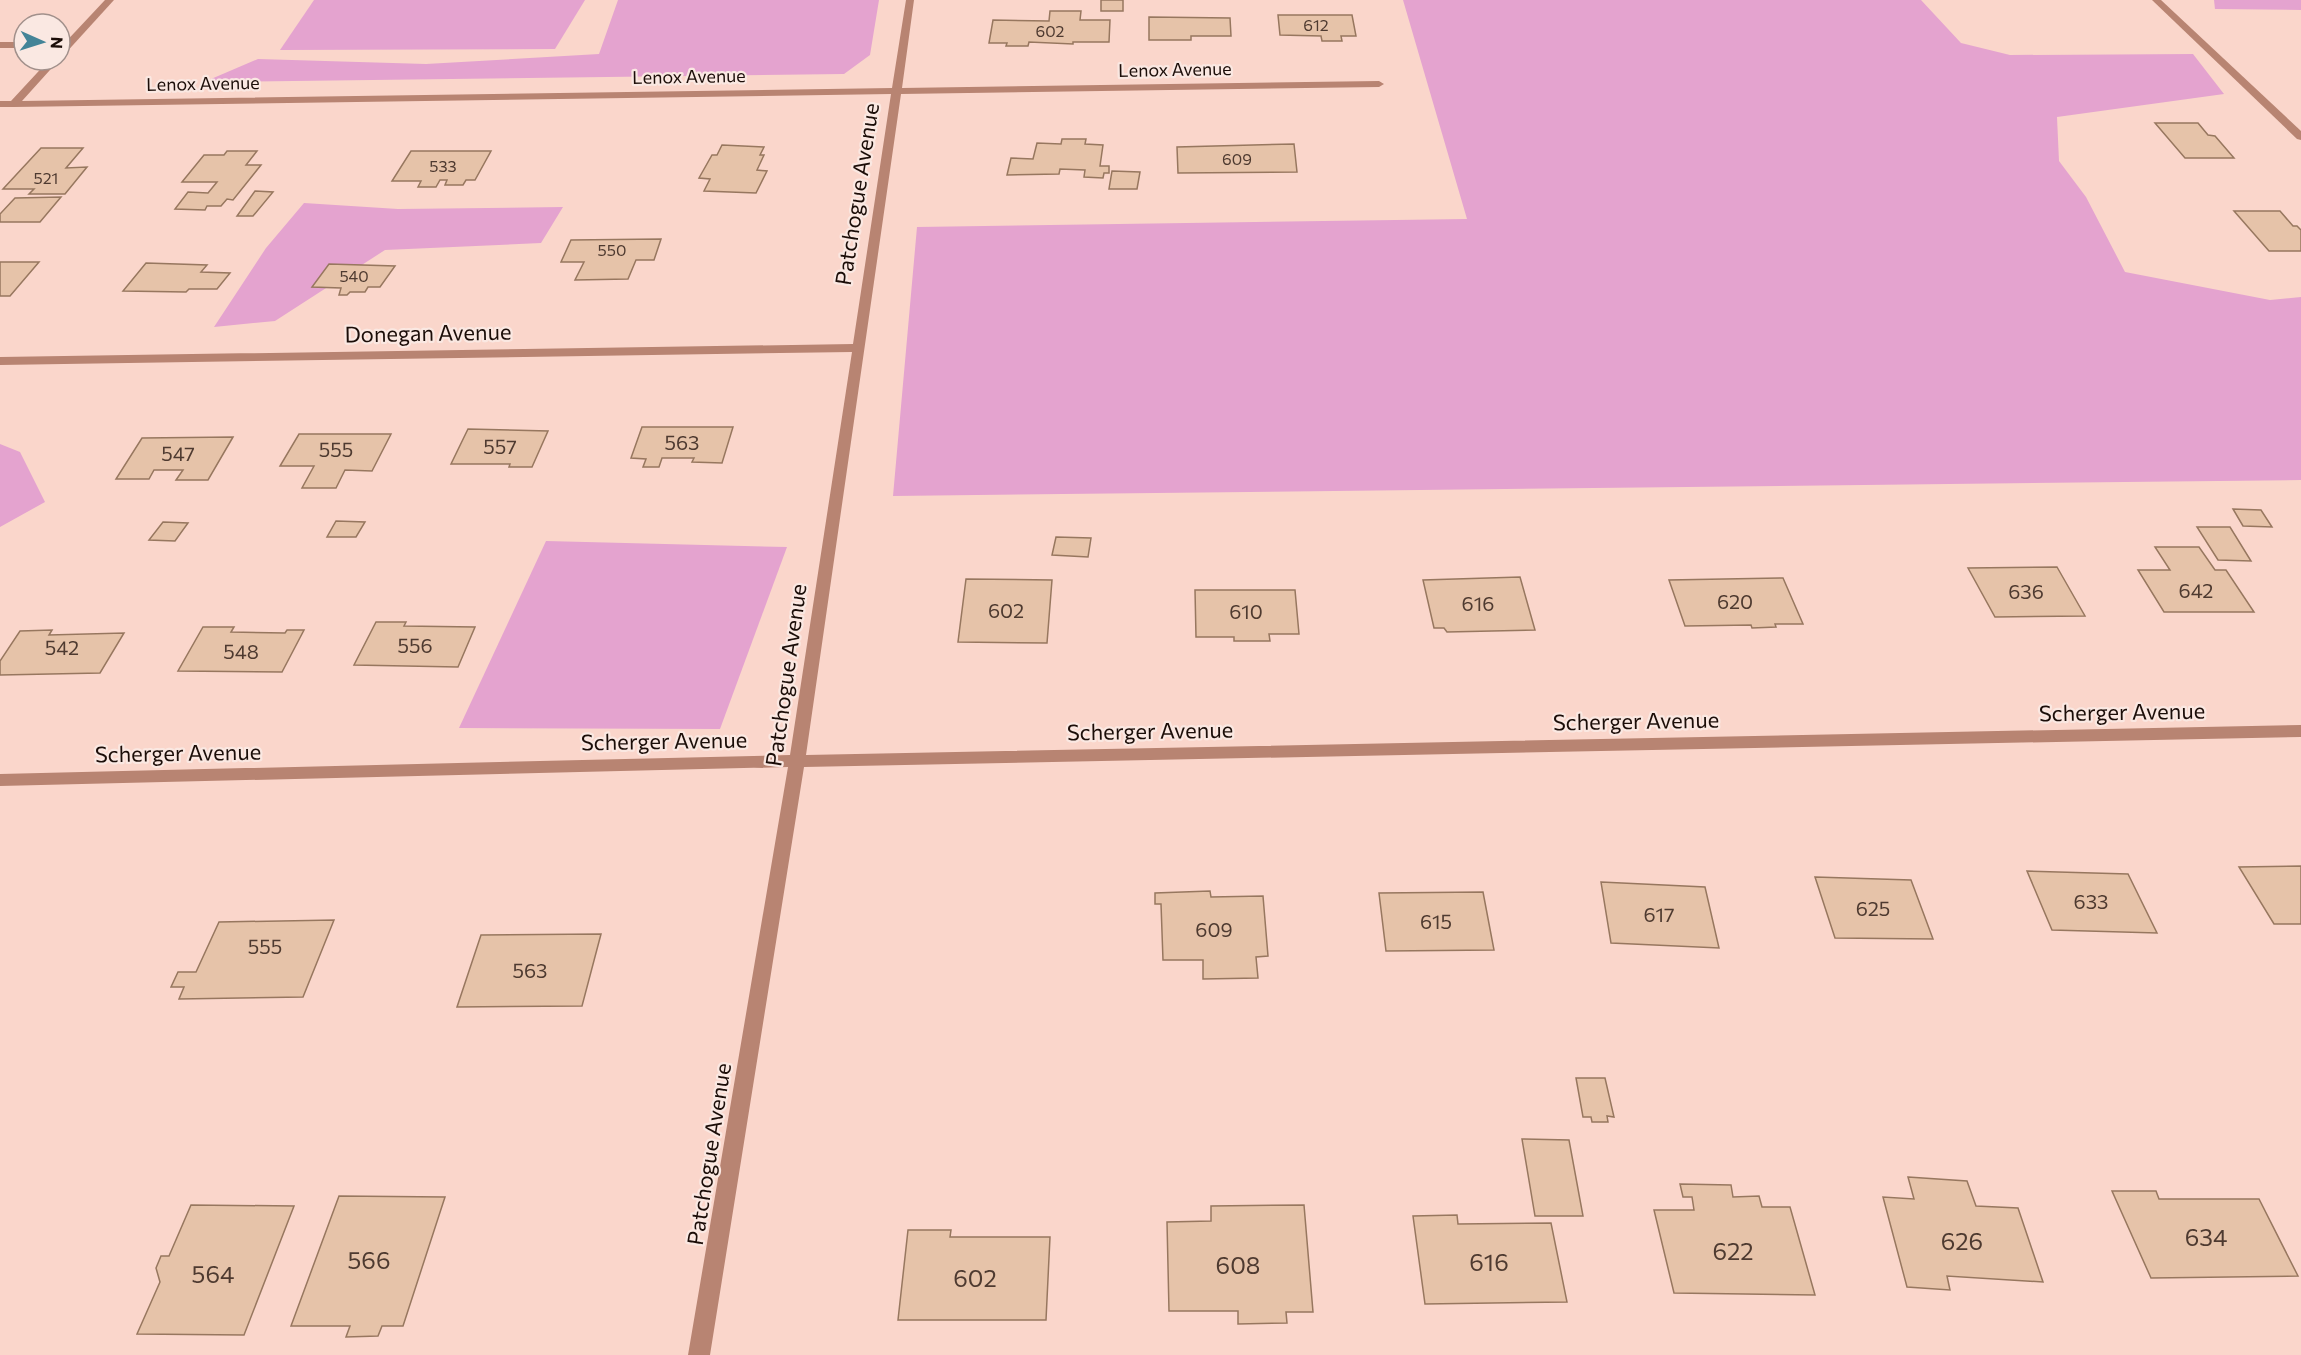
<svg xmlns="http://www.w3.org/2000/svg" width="2301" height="1355" font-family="Commissioner,sans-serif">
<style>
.green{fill:#e4a3cf}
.building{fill:#e6c3a9;stroke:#97775f;stroke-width:1.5}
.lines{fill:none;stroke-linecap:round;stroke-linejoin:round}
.minor{fill:#b88472;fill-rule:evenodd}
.labels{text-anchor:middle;stroke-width:4.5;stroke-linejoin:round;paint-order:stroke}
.far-number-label{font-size:16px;fill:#4e3a30}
.far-street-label{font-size:18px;fill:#1b0d08;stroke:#fae8e2}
.number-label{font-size:20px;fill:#4e3a30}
.street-label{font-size:22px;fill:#1b0d08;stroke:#fae8e2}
.near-number-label{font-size:24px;fill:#4e3a30}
</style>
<rect width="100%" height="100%" fill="#fad6cb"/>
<g class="green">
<path d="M314,0h271l-30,49 -275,1z"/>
<path d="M618,0h261l-9,55 -26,19 -640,8 54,-23 168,5 173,-10z"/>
<path d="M1403,0h518l40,43 49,12 183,-1 31,40 -167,23 2,44 27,36 39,75 145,28 31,-3v183l-1408,16 24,-269 550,-8z"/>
<path d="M2214,0h87v10l-86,-1z"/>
<path d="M304,203l94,6 165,-2 -22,36 -156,7 -110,71 -61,6 52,-79z"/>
<path d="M0,444l20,8 25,50 -45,25z"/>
<path d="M546,541l241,6 -67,182 -261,-1z"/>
</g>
<g class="building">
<rect x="1101" y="0" width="22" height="11"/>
<path d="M1050,11h31l-1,9h30l-1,22h-36v2l-44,-2 -1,4h-22l1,-3h-18l4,-23 56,1z"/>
<path d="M1278,15h74l4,21h-15l1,5h-20l-1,-5 -41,-1z"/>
<path d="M1149,17l81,1 1,18h-40v4h-42z"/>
<path d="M2155,123h43l10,12 7,1 19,22h-49z"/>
<path d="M1062,139h24l-1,5 18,1 -3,21h9v7h-5l-1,5 -19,-1 1,-7 -25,-1 -1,5 -52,1 4,-17 22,1 4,-16 24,1z"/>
<path d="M1294,144l3,28 -119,1 -1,-26z"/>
<path d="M722,145l42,2 -4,8h4l-7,15 10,1 -11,22 -52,-2 6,-12 -11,-1 13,-23h5z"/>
<path d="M41,148h42l-17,20 21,-1 -22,27h-36l5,-5h-31z"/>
<path d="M227,151h30l-11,14h15l-28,35 -6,-1 -6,7h-14l-2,4 -30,-1 13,-17 20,1 9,-11h-35l22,-27h20z"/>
<path d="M411,151h80l-16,29h-9l-3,5h-18l2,-5h-7l-4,7h-18l3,-6h-29z"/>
<path d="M1112,171l28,1 -3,17h-28z"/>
<path d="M255,191l18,1 -20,24h-16z"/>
<path d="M61,197l-21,25h-40v-8l15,-16z"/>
<path d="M2234,211h46l13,15h4l4,4v21h-32z"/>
<path d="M661,239l-7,21h-18l-8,19 -53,1 9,-18h-23l10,-22z"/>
<path d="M0,262h39l-29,34h-10z"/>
<path d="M146,263l61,2 -6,7 29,1 -13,16h-28l-3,3 -63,-1z"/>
<path d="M329,264l66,2 -15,21h-12l-3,5h-15l-3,3h-8l2,-7 -29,-1z"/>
<path d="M642,427h91l-11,36 -30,-1 2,-4h-32l-3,9h-16l3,-8 -15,-1z"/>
<path d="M468,429l80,2 -16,36h-23l1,-3h-59z"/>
<path d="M299,434h92l-19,37 -27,-1 -9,18h-34l12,-22h-34z"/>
<path d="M233,437l-25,43h-32l7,-10h-29l-5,9h-33l26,-41z"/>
<path d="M2233,509l28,1 11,17 -29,-1z"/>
<path d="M336,521l29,1 -9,15h-29z"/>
<path d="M163,522l25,1 -13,18 -26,-1z"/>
<path d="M2197,527h33l21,34 -33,-1z"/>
<path d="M1056,537l35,1 -3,19 -36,-2z"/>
<path d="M2155,547h44l16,23h11l28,42h-90l-26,-42h32z"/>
<path d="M2057,567l28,49 -90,1 -27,-49z"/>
<path d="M1520,577l15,53 -88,2 -3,-4h-10l-11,-48z"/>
<path d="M1783,578l20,46h-28l1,3 -24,1 -1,-3 -66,1 -16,-46z"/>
<path d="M966,579l86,1 -5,63 -89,-1z"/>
<path d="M1195,590h100l4,44h-30l1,7h-36v-4h-38z"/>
<path d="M376,622h30l-2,4 71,1 -17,40 -104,-2z"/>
<path d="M203,627h31l-3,5 54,1 2,-3h17l-22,42 -104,-1z"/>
<path d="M52,630l-3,5 75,-2 -24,40 -100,2v-14l20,-30z"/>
<path d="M2301,866v58h-27l-35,-57z"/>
<path d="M2027,871l101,3 29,59 -105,-3z"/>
<path d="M1815,877l96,3 22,59 -98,-1z"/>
<path d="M1601,882l104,5 14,61 -108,-5z"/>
<path d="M1210,891l1,6 52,-1 5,60 -12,1 2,21 -55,1v-19h-40l-2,-56h-6v-11z"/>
<path d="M1483,892l11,58 -108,1 -7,-58z"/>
<path d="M334,920l-31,77 -124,2 5,-12h-13l7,-15h18l23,-50z"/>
<path d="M601,934l-19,72 -125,1 24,-72z"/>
<path d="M1576,1078h29l9,39 -7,-1 1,6h-16l-1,-5h-8z"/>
<path d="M1522,1139l47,1 14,76h-48z"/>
<path d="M1908,1177l59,4 9,25 42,2 25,74 -96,-6 3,14 -43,-3 -24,-90 31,2z"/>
<path d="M1680,1184l51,1 2,12 26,-1 3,11h28l25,88 -141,-2 -20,-83h40l-2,-13h-9z"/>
<path d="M2112,1191h44l3,8h100l39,77 -147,2z"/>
<path d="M339,1196l106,1 -42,129h-21l-4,10 -32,1 4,-11h-59z"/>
<path d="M191,1205l103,1 -50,129 -107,-1 23,-52 -4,-14 5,-12h8z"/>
<path d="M1304,1205l9,107h-27l1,11 -49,1v-13h-69l-2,-89 44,-1v-15z"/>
<path d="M1457,1215l1,9 93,-1 16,79 -142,2 -12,-88z"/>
<path d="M908,1230h43l-1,7h100l-4,83h-148z"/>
</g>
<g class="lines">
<g class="minor">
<path d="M105,0h9l-51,56 -3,1v-9z"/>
<path d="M906,0h8l-12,88 477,-7 5,3 -5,3 -478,7 -95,661 1495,-30v12l-1497,30 -94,588h-22l100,-588 -788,19v-12l790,-19 62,-403 -852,13v-8l853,-13 38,-250 -877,13h-14v-6h11l38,-41h10l-37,41 870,-13z"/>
<path d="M2152,0h9l140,131v9l-4,-1z"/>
<rect x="0" y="42" width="24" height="6"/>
</g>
</g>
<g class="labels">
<g class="far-number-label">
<text x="1316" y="31">612</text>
<text x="1050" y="37">602</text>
<text x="1237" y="165">609</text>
<text x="443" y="172">533</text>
<text x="46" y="184">521</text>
<text x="612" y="256">550</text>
<text x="354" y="282">540</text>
</g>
<g class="far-street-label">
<text transform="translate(1175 70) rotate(-1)" y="6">Lenox Avenue</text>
<text transform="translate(689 77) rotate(-1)" y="6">Lenox Avenue</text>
<text transform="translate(203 84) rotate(-1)" y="6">Lenox Avenue</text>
</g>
<g class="number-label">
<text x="682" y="450">563</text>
<text x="500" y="454">557</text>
<text x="336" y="457">555</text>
<text x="178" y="461">547</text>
<text x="2196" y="598">642</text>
<text x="2026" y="599">636</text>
<text x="1735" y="609">620</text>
<text x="1478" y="611">616</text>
<text x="1006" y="618">602</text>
<text x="1246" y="619">610</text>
<text x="415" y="653">556</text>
<text x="62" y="655">542</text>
<text x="241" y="659">548</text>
<text x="2091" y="909">633</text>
<text x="1873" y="916">625</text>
<text x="1659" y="922">617</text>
<text x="1436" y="929">615</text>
<text x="1214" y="937">609</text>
<text x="265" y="954">555</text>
<text x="530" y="978">563</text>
</g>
<g class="street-label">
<text transform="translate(857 194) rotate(-81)" y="8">Patchogue Avenue</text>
<text transform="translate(428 333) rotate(-1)" y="8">Donegan Avenue</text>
<text transform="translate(786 675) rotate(-82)" y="8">Patchogue Avenue</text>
<text transform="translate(2122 712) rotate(-1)" y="8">Scherger Avenue</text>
<text transform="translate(1636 721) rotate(-1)" y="8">Scherger Avenue</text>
<text transform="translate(1150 731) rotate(-1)" y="8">Scherger Avenue</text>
<text transform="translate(664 741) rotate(-1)" y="8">Scherger Avenue</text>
<text transform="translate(178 753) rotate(-1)" y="8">Scherger Avenue</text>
<text transform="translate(709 1154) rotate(-81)" y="8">Patchogue Avenue</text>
</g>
<g class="near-number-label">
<text x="2206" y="1246">634</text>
<text x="1962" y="1250">626</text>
<text x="1733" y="1260">622</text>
<text x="369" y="1269">566</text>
<text x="1489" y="1271">616</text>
<text x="1238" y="1274">608</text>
<text x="213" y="1283">564</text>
<text x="975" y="1287">602</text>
</g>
</g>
<g transform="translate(42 42) rotate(93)"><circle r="28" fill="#fae8e2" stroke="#a1908b" stroke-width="1.5"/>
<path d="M0-4.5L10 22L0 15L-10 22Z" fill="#448497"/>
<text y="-9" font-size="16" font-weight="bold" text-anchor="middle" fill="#1b0d08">N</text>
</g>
</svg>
